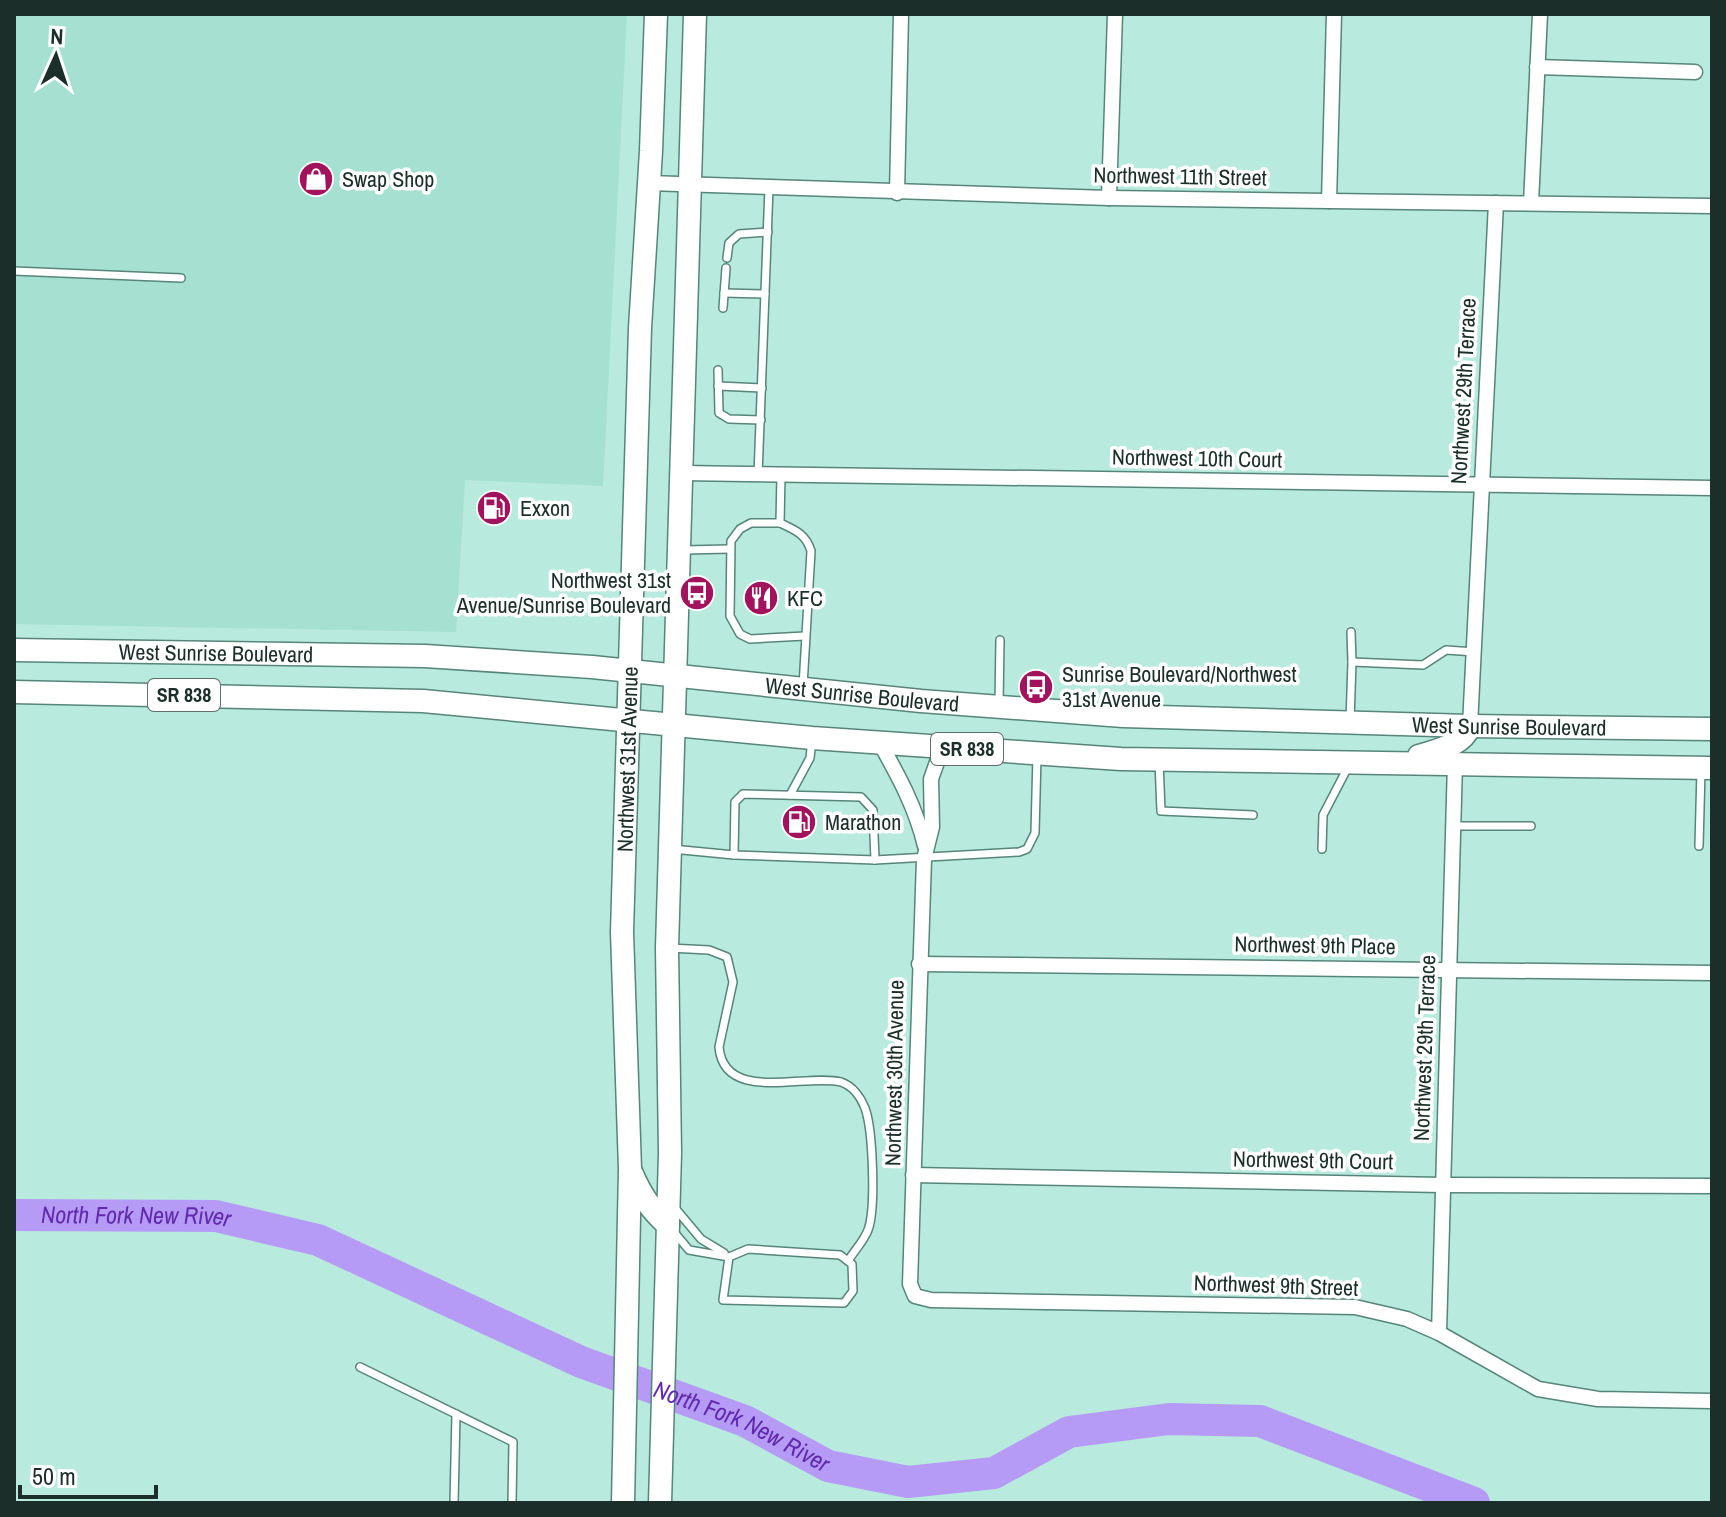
<svg xmlns="http://www.w3.org/2000/svg" width="1726" height="1517" font-family="'Archivo Narrow',sans-serif">
<style>
.built{fill:#a5e0d1}
.lines{fill:none;stroke-linecap:round;stroke-linejoin:round}
.river{stroke:#b69bf6;stroke-width:32}
.service-casing{stroke:#568579;stroke-width:10}
.minor-casing{stroke:#568579;stroke-width:17}
.primary-casing{stroke:#568579;stroke-width:25}
.service{stroke:#fff;stroke-width:7}
.minor{stroke:#fff;stroke-width:14}
.primary{stroke:#fff;stroke-width:22}
.labels{text-anchor:middle;stroke-width:7;stroke-linejoin:round;paint-order:stroke}
.shield{fill:#fff;stroke:#5f6d69;stroke-width:2}
.shield-label{font-size:20px;font-weight:bold;fill:#1b2e29}
.street-label{font-size:22px;fill:#1b2e29;stroke:#fff}
.poi-label{font-size:22px;fill:#1b2e29;stroke:#fff;text-anchor:start}
.water-label{font-size:24px;font-style:italic;fill:#612aac;stroke:#fff}
</style>
<rect width="100%" height="100%" fill="#b8eadd"/>
<path class="built" d="M14,14h613l-24,472 -138,-6 -9,152 -442,-8z"/>
<g class="lines">
<path class="river" id="s1" d="M14,1215l202,1 102,24 263,122 164,59 83,45 80,16 86,-9 75,-41 100,-13 91,2 214,82"/>
<g class="service-casing">
<g id="service">
<path d="M727,258l2,-15 10,-9 29,-2"/>
<path d="M14,271l167,7"/>
<path d="M724,293l41,1"/>
<path d="M723,308l3,-40"/>
<path d="M718,370l1,43 10,6 32,1"/>
<path d="M718,386l44,2"/>
<path d="M758,475l11,-287"/>
<path d="M781,475l-1,48c15,7 26,11 31,28l-8,135"/>
<path d="M780,523h-29l-11,6 -9,12 -1,75 10,18 10,5 55,-3"/>
<path d="M684,550l46,-1"/>
<path d="M1351,632l1,30"/>
<path d="M999,704l1,-64"/>
<path d="M1350,721l2,-59 71,3 23,-15 29,2"/>
<path d="M1159,761l2,50 92,4"/>
<path d="M790,795l20,-37 2,-18"/>
<path d="M1453,826h78"/>
<path d="M1699,846l2,-76"/>
<path d="M672,849l62,6 141,5 144,-8 8,-3 8,-16 2,-77"/>
<path d="M1322,849l1,-34 25,-48"/>
<path d="M734,855l1,-53 8,-8 118,3 12,13 2,50"/>
<path d="M669,948l40,2 18,7 6,25 -14,65c5,57 87,26 122,35 12,4 20,16 24,26 8,22 11,101 3,122 -4,11 -14,21 -20,31"/>
<path d="M675,1208l26,31 23,14"/>
<path d="M674,1232l15,18 40,7 19,-8 92,6 12,9 1,27 -9,12 -121,-3 6,-43"/>
<path d="M360,1367l153,75 -1,61"/>
<path d="M454,1503l2,-89"/>
</g>
</g>
<g class="minor-casing">
<g id="minor">
<path d="M1537,67l158,5"/>
<path d="M648,183l461,15 603,8"/>
<path d="M897,193l4,-179"/>
<path d="M1109,198l6,-184"/>
<path d="M1329,201l5,-187"/>
<path d="M1531,203l9,-189"/>
<path d="M681,473l1031,15"/>
<path d="M1470,726l26,-523"/>
<path d="M880,743c19,34 36,65 45,103"/>
<path d="M942,748l-11,31 1,48 -8,32 -14,425 5,12 16,4 424,7 52,12 32,14 99,56 60,10 114,2"/>
<path d="M919,964l793,9"/>
<path d="M913,1175l529,10 270,1"/>
<path d="M1439,1333l16,-570"/>
</g>
</g>
<g class="primary-casing">
<g id="primary">
<path id="s2" d="M14,650l411,6 167,11 329,34 202,15 347,10 242,3"/>
<path d="M14,692l409,9 389,37 309,21 591,9"/>
<path d="M1419,756c19,-6 43,-10 51,-30"/>
<path d="M632,1174c9,21 19,36 36,51"/>
<path id="s3" d="M623,1503l7,-334 -8,-237 18,-604 11,-177 5,-137"/>
<path d="M660,1503l10,-350 -3,-205 28,-934"/>
</g>
</g>
<use href="#service" class="service"/>
<use href="#minor" class="minor"/>
<use href="#primary" class="primary"/>
</g>
<defs>
<g id="shop-disc" transform="scale(1.8)"><circle r="9.5" fill="#a1135c" stroke="#fff"/><path d="M-5-2.5h2.3a2.7 3.5 0 0 1 5.4 0H5L5.5 6h-11ZM-1.5-2.5h3a1.5 2.3 0 0 0-3 0Z" fill="#fff"/></g>
<g id="fuel-disc" transform="scale(1.8)"><circle r="9.5" fill="#a1135c" stroke="#fff"/><path d="M-5.5-6h7V0h2V4h1.3V-2.5L3-4.5l.8-.8L6-3V5H2.5V1h-1V6h-7ZM-4.2-4.7v3.2H.2V-4.7Z" fill="#fff"/></g>
<g id="bus-disc" transform="scale(1.8)"><circle r="9.5" fill="#a1135c" stroke="#fff"/><path d="M-5-6H5V4H4V6H2V4H-2V6H-4V4H-5ZM-3.5-4V0h7V-4ZM-3.5 1.2v1.5H-2V1.2ZM2 1.2v1.5H3.5V1.2Z" fill="#fff"/></g>
<g id="restaurant-disc" transform="scale(1.8)"><circle r="9.5" fill="#a1135c" stroke="#fff"/><path d="M-5-6h1v4h1v-4h1v4h1v-4h1v5L-1.5 .5V6h-2V.5L-5-1ZM5-6V6H3V1.5H1.5Q1.5-4 5-6Z" fill="#fff"/></g>
</defs>
<g fill-rule="evenodd">
<use href="#shop-disc" x="316" y="179"/>
<use href="#fuel-disc" x="494" y="508"/>
<use href="#bus-disc" x="697" y="593"/>
<use href="#restaurant-disc" x="761" y="598"/>
<use href="#bus-disc" x="1036" y="687"/>
<use href="#fuel-disc" x="799" y="822"/>
</g>
<g class="labels">
<g class="shield">
<rect x="148" y="679" width="72" height="32" rx="6"/>
<rect x="931" y="733" width="72" height="32" rx="6"/>
</g>
<g class="shield-label">
<text x="184" y="702">SR 838</text>
<text x="967" y="756">SR 838</text>
</g>
<g class="street-label">
<text transform="translate(1180 176) rotate(1)" y="8">Northwest 11th Street</text>
<text transform="translate(1463 391) rotate(-87)" y="8">Northwest 29th Terrace</text>
<text transform="translate(1197 458) rotate(1)" y="8">Northwest 10th Court</text>
<text dy="8" stroke="none"><textPath href="#s2" startOffset="202">West Sunrise Boulevard</textPath></text>
<text dy="8" stroke="none"><textPath href="#s2" startOffset="850">West Sunrise Boulevard</textPath></text>
<text dy="8" stroke="none"><textPath href="#s2" startOffset="1498">West Sunrise Boulevard</textPath></text>
<text dy="8" stroke="none"><textPath href="#s3" startOffset="744">Northwest 31st Avenue</textPath></text>
<text transform="translate(1315 945) rotate(1)" y="8">Northwest 9th Place</text>
<text transform="translate(1424 1048) rotate(-88)" y="8">Northwest 29th Terrace</text>
<text transform="translate(894 1073) rotate(-89)" y="8">Northwest 30th Avenue</text>
<text transform="translate(1313 1160) rotate(1)" y="8">Northwest 9th Court</text>
<text transform="translate(1276 1285) rotate(2)" y="8">Northwest 9th Street</text>
</g>
<g class="poi-label">
<text x="342" y="187">Swap Shop</text>
<text x="520" y="516">Exxon</text>
<text x="671" y="588" text-anchor="end">Northwest 31st<tspan x="671" dy="25">Avenue/Sunrise Boulevard</tspan></text>
<text x="787" y="606">KFC</text>
<text x="1062" y="682">Sunrise Boulevard/Northwest<tspan x="1062" dy="25">31st Avenue</tspan></text>
<text x="825" y="830">Marathon</text>
</g>
<g class="water-label">
<text dy="8" stroke="none"><textPath href="#s1" startOffset="122">North Fork New River</textPath></text>
<text dy="8" stroke="none"><textPath href="#s1" startOffset="770">North Fork New River</textPath></text>
</g>
</g>
<rect width="1726" height="1517" fill="none" stroke="#1b2e29" stroke-width="32"/>
<g transform="translate(56 56) rotate(3)" stroke="#ffffff" stroke-width="6" paint-order="stroke">
<path d="M0-6L14 30L0 20L-14 30Z" fill="#1b2e29"/>
<text y="-12" font-size="22" font-weight="bold" text-anchor="middle" fill="#1b2e29">N</text>
</g>
<path d="M20 1485v12h136v-12" fill="none" stroke="#1b2e29" stroke-width="4"/>
<text x="32" y="1485" font-size="24" fill="#1b2e29" stroke="#ffffff" stroke-width="6" paint-order="stroke">50 m</text>
</svg>
